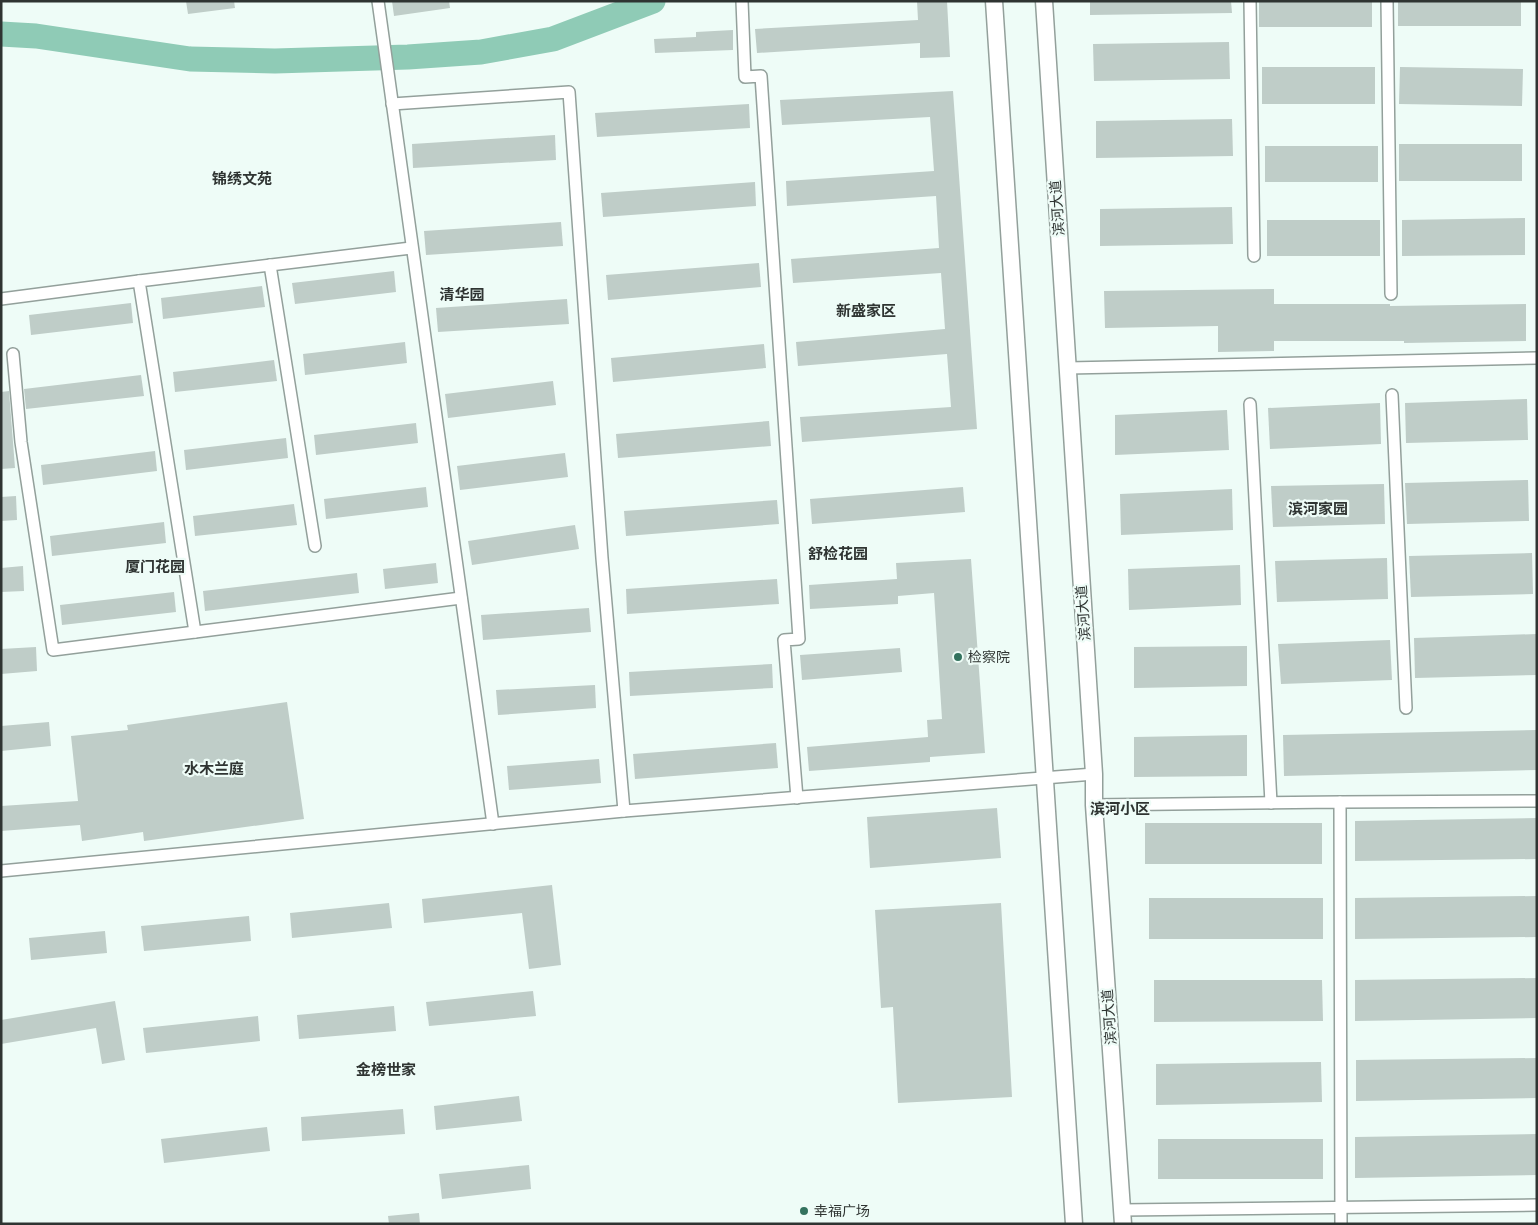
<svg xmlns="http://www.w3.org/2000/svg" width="1538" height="1225" font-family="'Nunito Sans','Noto Sans SC',sans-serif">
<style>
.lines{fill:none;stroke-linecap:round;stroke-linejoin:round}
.river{stroke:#8fcbb6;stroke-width:25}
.building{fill:#bfcdc8}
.minor-casing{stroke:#93a09b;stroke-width:14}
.primary-casing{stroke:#93a09b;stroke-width:19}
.minor{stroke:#fff;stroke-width:11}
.primary{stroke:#fff;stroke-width:16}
.poi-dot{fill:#33725e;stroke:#eefcf7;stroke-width:2}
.labels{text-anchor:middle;stroke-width:4.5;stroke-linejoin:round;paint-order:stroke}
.street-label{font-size:14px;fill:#2f3432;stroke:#eefcf7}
.poi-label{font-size:14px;fill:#2f3432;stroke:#eefcf7;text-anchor:start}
.neighbourhood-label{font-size:15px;font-weight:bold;fill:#2f3432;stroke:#eefcf7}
</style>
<rect width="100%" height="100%" fill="#eefcf7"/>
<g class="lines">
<path class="river" d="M1,34l35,2 154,23 85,2 133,-4 73,-5 72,-13 100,-38"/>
</g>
<g class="building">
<path d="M186,1h48l1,7 -47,6z"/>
<path d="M392,1h57l1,7 -56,8z"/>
<path d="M917,1h30l3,56 -30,1v-15l-163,10 -2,-24 163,-9z"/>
<path d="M1090,1h141l1,12 -142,2z"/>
<rect x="1259" y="1" width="113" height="26"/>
<rect x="1398" y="1" width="123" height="25"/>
<path d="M733,30v20l-78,3 -1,-14 42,-2v-5z"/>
<path d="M1229,42l1,37 -136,2 -1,-37z"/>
<rect x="1262" y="67" width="113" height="37"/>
<path d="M1400,67l123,2 -1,37 -123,-2z"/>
<path d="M953,91l24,338 -175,13 -2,-25 151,-10 -4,-53 -149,12 -2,-24 149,-13 -4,-56 -148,10 -2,-24 148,-11 -3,-52 -149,10 -1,-25 148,-10 -4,-54 -148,8 -2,-25z"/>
<path d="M749,104l1,24 -153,9 -2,-24z"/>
<path d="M1232,119l1,37 -137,2v-37z"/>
<path d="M555,135l1,25 -143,8 -1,-24z"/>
<rect x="1399" y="144" width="123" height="37"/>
<rect x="1265" y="146" width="113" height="36"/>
<path d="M755,182l1,24 -153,11 -2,-24z"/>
<path d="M1232,207l1,37 -133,2v-37z"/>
<path d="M1525,218v37l-123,1v-36z"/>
<rect x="1267" y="220" width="113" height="36"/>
<path d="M561,222l2,24 -137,9 -2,-24z"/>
<path d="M759,263l2,24 -153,13 -2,-25z"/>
<path d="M394,271l2,21 -101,12 -3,-21z"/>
<path d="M262,286l3,21 -102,12 -2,-21z"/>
<path d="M1274,289v15h116v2l136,-2v37l-122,2v-2h-130v10l-56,1v-26l-113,2 -1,-37z"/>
<path d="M567,299l2,25 -131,8 -2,-24z"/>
<path d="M131,303l2,20 -102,12 -2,-20z"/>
<path d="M405,342l2,21 -102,12 -2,-21z"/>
<path d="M764,344l2,24 -153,14 -2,-24z"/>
<path d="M274,360l3,21 -102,11 -2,-20z"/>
<path d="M141,375l3,21 -118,13 -2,-20z"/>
<path d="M553,381l3,24 -108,13 -3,-24z"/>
<path d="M9,391l6,77 -14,1v-77z"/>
<path d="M1527,399l1,41 -122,3 -1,-40z"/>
<path d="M1380,403l1,41 -111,5 -2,-41z"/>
<path d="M1227,410l2,40 -114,5v-40z"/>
<path d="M769,421l2,25 -153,12 -2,-24z"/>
<path d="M416,423l2,20 -102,12 -2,-20z"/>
<path d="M286,438l2,20 -102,12 -2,-20z"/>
<path d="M155,451l2,20 -114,14 -2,-20z"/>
<path d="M565,453l3,24 -108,13 -3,-24z"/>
<path d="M1528,480l1,41 -122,3 -2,-41z"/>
<path d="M1384,484l1,40 -112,3 -2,-41z"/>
<path d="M426,487l2,20 -102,12 -2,-20z"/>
<path d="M963,487l2,25 -153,12 -2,-25z"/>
<path d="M1232,489l1,41 -112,5 -1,-41z"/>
<path d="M16,496l1,24 -16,1v-24z"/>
<path d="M777,500l2,24 -153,12 -2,-25z"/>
<path d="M294,504l3,21 -102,11 -2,-20z"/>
<path d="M164,522l2,21 -114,13 -2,-20z"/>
<path d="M575,525l4,24 -107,16 -4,-24z"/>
<path d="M1532,553l1,41 -122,3 -2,-41z"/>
<path d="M1387,558l1,41 -111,3 -2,-41z"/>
<path d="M971,559l14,194 -55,4v5l-121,9 -2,-24 121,-10 -1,-17 15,-1 -8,-126 -36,3v8l-88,5 -1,-24 88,-6 -1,-16z"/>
<path d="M436,563l2,20 -53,6 -2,-20z"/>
<path d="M1240,565l1,40 -112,5 -1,-41z"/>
<path d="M23,566l1,25 -23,1v-24z"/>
<path d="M357,573l2,20 -154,18 -2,-20z"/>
<path d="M777,579l2,25 -152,10 -1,-25z"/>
<path d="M174,592l2,20 -114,13 -2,-20z"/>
<path d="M589,608l2,24 -108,8 -2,-25z"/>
<path d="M1537,634v41l-122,3 -1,-40z"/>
<path d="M1390,640l2,40 -111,4 -3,-40z"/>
<path d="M1247,646v40l-113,2v-41z"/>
<path d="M36,647l1,24 -36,3v-25z"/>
<path d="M900,648l2,24 -100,8 -2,-25z"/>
<path d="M772,664l1,24 -143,8 -1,-24z"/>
<path d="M595,685l1,23 -98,7 -2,-25z"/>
<path d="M287,702l17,117 -160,22 -1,-9 -61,9 -2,-16 -79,6v-25l77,-5 -7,-65 57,-6 -1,-5z"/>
<path d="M49,722l2,24 -50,5v-25z"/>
<path d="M1536,730l1,40 -253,6 -1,-41z"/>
<path d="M1247,735v41l-113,1v-40z"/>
<path d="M776,743l2,25 -143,11 -2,-25z"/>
<path d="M599,759l2,24 -92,7 -2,-24z"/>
<path d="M997,808l4,50 -131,10 -3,-51z"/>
<path d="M1537,818v41l-182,2v-40z"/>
<rect x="1145" y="823" width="177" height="41"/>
<path d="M552,885l9,80 -32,4 -7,-56 -98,10 -2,-24z"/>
<path d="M1537,896v41l-182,2v-41z"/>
<rect x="1149" y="898" width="174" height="41"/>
<path d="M389,903l3,25 -100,10 -2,-25z"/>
<path d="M1001,903l11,194 -114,6 -5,-96 -12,1 -6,-98z"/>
<path d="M249,916l2,25 -107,10 -3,-25z"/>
<path d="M105,931l2,22 -76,7 -2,-22z"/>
<path d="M1537,978v40l-182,3v-41z"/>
<path d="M1154,980h168l1,41 -169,1z"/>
<path d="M533,991l3,25 -107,10 -3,-24z"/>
<path d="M115,1001l10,59 -23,4 -6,-36 -95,16v-24z"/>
<path d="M394,1006l2,25 -97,8 -2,-24z"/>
<path d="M258,1016l2,25 -114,12 -3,-25z"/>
<path d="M1537,1058v40l-181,3v-41z"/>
<path d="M1321,1062l1,40 -166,3v-41z"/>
<path d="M519,1096l3,25 -86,9 -2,-24z"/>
<path d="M403,1109l2,25 -103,7 -1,-24z"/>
<path d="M267,1127l3,24 -106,12 -3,-24z"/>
<path d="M1537,1134v41l-182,3v-41z"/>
<rect x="1158" y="1139" width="165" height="40"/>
<path d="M529,1165l2,24 -89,10 -3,-25z"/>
<path d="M419,1213l1,11h-31l-1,-8z"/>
</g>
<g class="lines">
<g class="minor-casing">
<g id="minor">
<path d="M378,1l115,823"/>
<path d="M742,1l3,76 16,-1 38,563 -15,1 13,158"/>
<path d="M1250,1l4,255"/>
<path d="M1387,1l4,293"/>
<path d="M392,104l177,-12 33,466 22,253"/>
<path d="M270,265l45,281"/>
<path d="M1,299l138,-18"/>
<path d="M13,354l8,88 32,208 142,-18 -56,-351 272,-33"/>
<path d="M1068,368l469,-10"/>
<path d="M1392,395l14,313"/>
<path d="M1250,404l21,399"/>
<path d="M195,632l266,-34"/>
<path d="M1340,802l197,-1"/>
<path d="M1094,805l246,-3 1,422"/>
<path d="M1,871l623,-60 470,-37"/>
<path d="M1122,1210l415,-5"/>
</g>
</g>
<g class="primary-casing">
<g id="primary">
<path d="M994,1l80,1223"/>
<path d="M1044,1l50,773v31l29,419"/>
</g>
</g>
<use href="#minor" class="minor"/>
<use href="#primary" class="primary"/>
</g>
<g class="poi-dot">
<circle cx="958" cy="657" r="5"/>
<circle cx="804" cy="1211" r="5"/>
</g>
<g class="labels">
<g class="street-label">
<text transform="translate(1057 208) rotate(-94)" y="5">滨河大道</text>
<text transform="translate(1083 613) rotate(-94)" y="5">滨河大道</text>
<text transform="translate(1109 1017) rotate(-94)" y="5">滨河大道</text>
</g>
<g class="poi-label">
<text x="968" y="662">检察院</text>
<text x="814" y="1216">幸福广场</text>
</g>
<g class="neighbourhood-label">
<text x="242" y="184">锦绣文苑</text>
<text x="462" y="300">清华园</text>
<text x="866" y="316">新盛家区</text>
<text x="1318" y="514">滨河家园</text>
<text x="838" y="559">舒检花园</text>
<text x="155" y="572">厦门花园</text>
<text x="214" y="774">水木兰庭</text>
<text x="1120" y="814">滨河小区</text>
<text x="386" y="1075">金榜世家</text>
</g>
</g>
<rect width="1538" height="1225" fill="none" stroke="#2f3432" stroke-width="5"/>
</svg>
